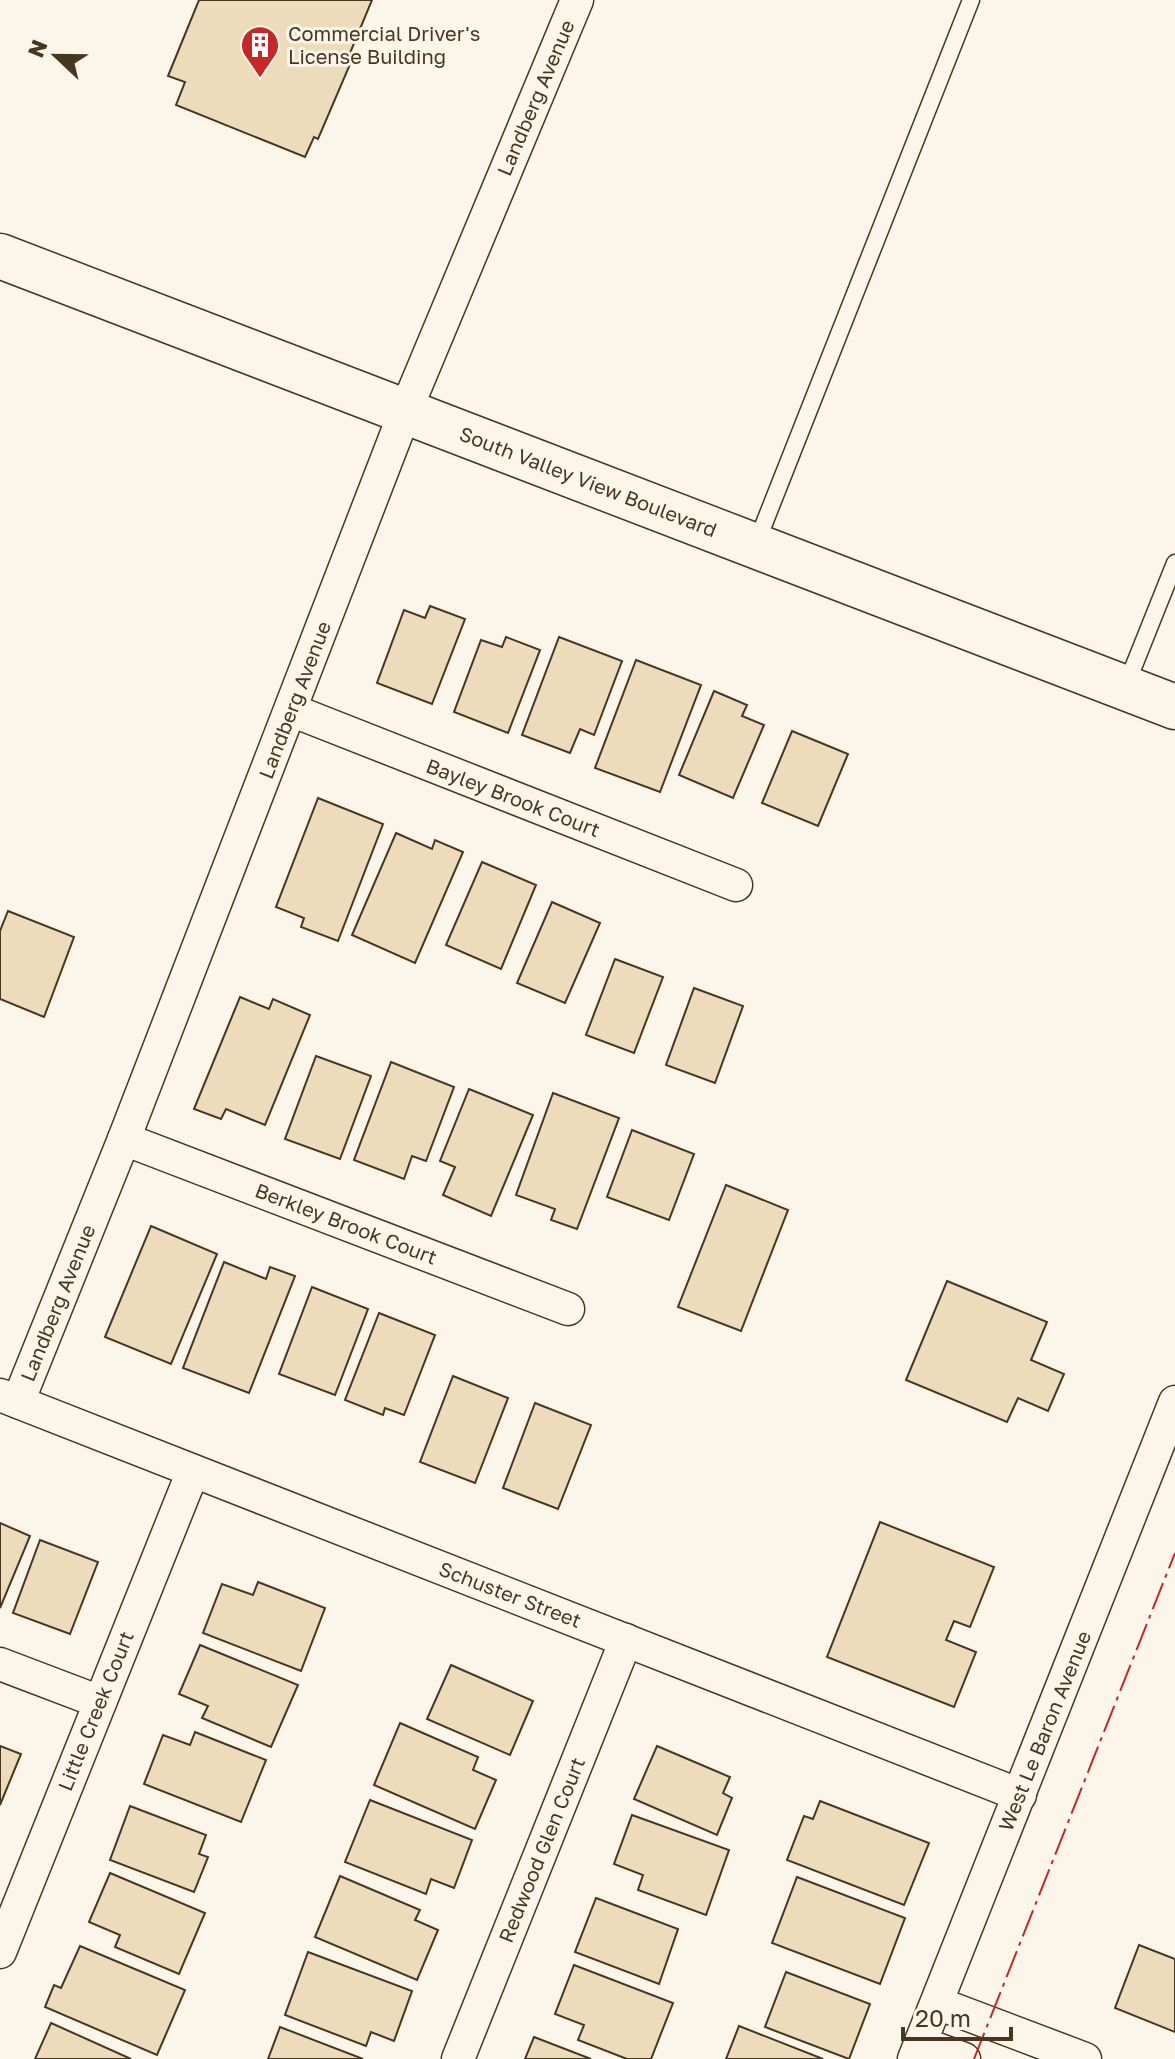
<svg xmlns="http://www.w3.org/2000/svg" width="1175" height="2059" font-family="'Golos Text',sans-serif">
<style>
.building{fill:#ecdcbc;stroke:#4a3520;stroke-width:2}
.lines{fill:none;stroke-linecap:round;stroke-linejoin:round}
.lane-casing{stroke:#4a3520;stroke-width:19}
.street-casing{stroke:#4a3520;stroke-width:35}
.secondary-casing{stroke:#4a3520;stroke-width:47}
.lane{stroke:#fbf6e9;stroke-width:16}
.street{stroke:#fbf6e9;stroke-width:32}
.secondary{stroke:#fbf6e9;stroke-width:44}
.power{stroke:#c62828;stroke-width:2;stroke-dasharray:28 6 4 6;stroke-linecap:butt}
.labels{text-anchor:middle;stroke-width:6;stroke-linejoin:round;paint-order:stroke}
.poi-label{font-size:20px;fill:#4a3520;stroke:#fbf6e9;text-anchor:start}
.street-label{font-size:20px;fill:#4a3520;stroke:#fbf6e9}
</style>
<rect width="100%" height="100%" fill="#fbf6e9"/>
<g class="building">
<path d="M199,0h173l-22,53 4,2 -36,84 -4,-2 -9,20 -129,-52 9,-23 -17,-6z"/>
<path d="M430,606l35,13 -33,85 -55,-21 27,-73 21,8z"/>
<path d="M506,637l34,13 -32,83 -54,-21 27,-72 21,7z"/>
<path d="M559,637l63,24 -28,74 -14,-6 -10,24 -48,-18z"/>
<path d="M636,660l65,25 -41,107 -65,-24z"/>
<path d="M714,691l33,14 -5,11 22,9 -31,73 -54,-23z"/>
<path d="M792,731l56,23 -30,72 -56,-23z"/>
<path d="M318,798l65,26 -45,117 -37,-14 3,-9 -28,-11z"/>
<path d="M396,833l36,16 3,-9 28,12 -48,111 -63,-28z"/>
<path d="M482,862l54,23 -35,84 -55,-24z"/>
<path d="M552,902l48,21 -35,80 -48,-20z"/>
<path d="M8,911l66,26 -30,80 -44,-18v-68z"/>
<path d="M615,959l48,18 -29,76 -48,-18z"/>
<path d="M694,988l49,18 -28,77 -49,-18z"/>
<path d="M240,997l29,12 4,-10 37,16 -45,110 -39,-16 -5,10 -27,-10z"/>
<path d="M316,1056l55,20 -31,83 -55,-20z"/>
<path d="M391,1062l63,25 -28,74 -14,-5 -8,23 -50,-19z"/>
<path d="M469,1089l64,26 -42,101 -48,-21 12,-28 -15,-6z"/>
<path d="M553,1093l66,25 -42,111 -26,-9 4,-11 -39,-14z"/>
<path d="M632,1130l62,24 -25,66 -62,-23z"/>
<path d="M726,1185l62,25 -47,121 -63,-24z"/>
<path d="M151,1226l66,28 -46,110 -66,-27z"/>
<path d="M224,1262l42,17 4,-12 25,9 -46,117 -66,-25z"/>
<path d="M947,1281l100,41 -16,38 33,14 -16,37 -30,-13 -11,24 -101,-42z"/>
<path d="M312,1287l56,22 -33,86 -56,-21z"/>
<path d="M379,1313l56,22 -31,80 -19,-7 -2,7 -38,-15z"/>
<path d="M453,1376l55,22 -33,85 -55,-21z"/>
<path d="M535,1403l56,22 -33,84 -55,-21z"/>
<path d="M880,1522l114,45 -24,60 -16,-6 -8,19 30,12 -22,55 -127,-50z"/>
<path d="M0,1523l30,13 -30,72z"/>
<path d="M40,1540l58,22 -28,72 -57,-21z"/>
<path d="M258,1582l67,26 -24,63 -98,-38 19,-49 31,11z"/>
<path d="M200,1645l98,40 -27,62 -69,-29 6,-12 -29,-12z"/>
<path d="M451,1665l82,36 -23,54 -83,-36z"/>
<path d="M400,1723l78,34 -5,13 23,10 -21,49 -101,-44z"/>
<path d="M195,1732l71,28 -25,62 -97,-38 19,-49 27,10z"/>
<path d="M0,1746l21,8 -21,51z"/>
<path d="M657,1746l73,31 -7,16 9,5 -15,37 -83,-36z"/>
<path d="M370,1800l102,40 -18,48 -23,-9 -5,15 -81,-32z"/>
<path d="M820,1801l109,42 -25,62 -117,-45 17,-44 9,3z"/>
<path d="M130,1806l76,29 -7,19 9,3 -14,35 -84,-32z"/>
<path d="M632,1815l97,35 -23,65 -68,-25 5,-15 -29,-11z"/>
<path d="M110,1873l95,40 -26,61 -64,-27 5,-12 -31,-13z"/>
<path d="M340,1876l80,34 -5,10 23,10 -21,50 -102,-43z"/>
<path d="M797,1877l108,41 -25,66 -108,-41z"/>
<path d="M596,1898l82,31 -19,55 -84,-32z"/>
<path d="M1139,1945l36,14v73l-60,-24z"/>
<path d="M80,1946l105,44 -28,65 -112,-48 9,-22 7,3z"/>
<path d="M308,1952l104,39 -18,50 -23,-9 -5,14 -81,-31z"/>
<path d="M574,1965l99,38 -22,56h-24l-49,-19 6,-15 -29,-11z"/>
<path d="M786,1972l84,32 -21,55 -84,-32z"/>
<path d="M51,2023l80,36h-96z"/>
<path d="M739,2026l84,33h-97z"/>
<path d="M280,2027l83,32h-95z"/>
<path d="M534,2037l57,22h-66z"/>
</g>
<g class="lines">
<g class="lane-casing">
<g id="lane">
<path d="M756,544l215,-544"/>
<path d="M1125,688l50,-125"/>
</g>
</g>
<g class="street-casing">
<g id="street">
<path d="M291,710l445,175"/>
<path d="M124,1139l444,170"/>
<path d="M0,1395l1020,400"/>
<path d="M18,1402l106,-263 281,-727 172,-412"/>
<path d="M0,1664l100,38"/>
<path d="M0,1952l193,-481"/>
<path d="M937,2003l148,56"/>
<path d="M921,2043l43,16"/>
<path d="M458,2059l168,-419"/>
<path d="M914,2059l261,-657"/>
</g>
</g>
<g class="secondary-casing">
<path id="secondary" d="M0,256l1175,451"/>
</g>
<use href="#lane" class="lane"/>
<use href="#street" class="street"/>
<use href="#secondary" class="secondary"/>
<path class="power" d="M974,2059l201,-506"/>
</g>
<defs>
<g id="building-pin" transform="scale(2)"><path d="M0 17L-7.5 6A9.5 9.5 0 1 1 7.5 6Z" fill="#c62828" stroke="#fbf6e9"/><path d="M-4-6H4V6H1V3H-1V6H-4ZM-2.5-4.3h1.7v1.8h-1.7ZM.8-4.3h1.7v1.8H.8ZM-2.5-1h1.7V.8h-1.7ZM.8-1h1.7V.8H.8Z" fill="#fff"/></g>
</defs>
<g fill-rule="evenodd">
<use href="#building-pin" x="260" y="45"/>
</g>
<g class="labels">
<g class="poi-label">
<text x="288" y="41">Commercial Driver's<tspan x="288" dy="23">License Building</tspan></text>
</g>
<g class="street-label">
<text transform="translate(536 98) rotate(-67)" y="7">Landberg Avenue</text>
<text transform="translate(588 482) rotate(21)" y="7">South Valley View Boulevard</text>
<text transform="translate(295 700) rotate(-69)" y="7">Landberg Avenue</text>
<text transform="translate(513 798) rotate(21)" y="7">Bayley Brook Court</text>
<text transform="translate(346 1224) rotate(21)" y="7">Berkley Brook Court</text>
<text transform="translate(58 1303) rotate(-68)" y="7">Landberg Avenue</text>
<text transform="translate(510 1595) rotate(21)" y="7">Schuster Street</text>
<text transform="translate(96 1711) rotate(-68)" y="7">Little Creek Court</text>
<text transform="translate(1045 1731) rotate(-68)" y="7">West Le Baron Avenue</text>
<text transform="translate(542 1850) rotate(-68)" y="7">Redwood Glen Court</text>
</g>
</g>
<g transform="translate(56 56) rotate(292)" stroke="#fbf6e9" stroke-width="6" paint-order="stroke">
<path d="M0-6L14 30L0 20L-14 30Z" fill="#4a3520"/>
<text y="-12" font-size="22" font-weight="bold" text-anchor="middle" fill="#4a3520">N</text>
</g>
<path d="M903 2027v12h108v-12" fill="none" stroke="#4a3520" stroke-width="4"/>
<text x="915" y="2027" font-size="24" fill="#4a3520" stroke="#fbf6e9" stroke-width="6" paint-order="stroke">20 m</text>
</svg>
